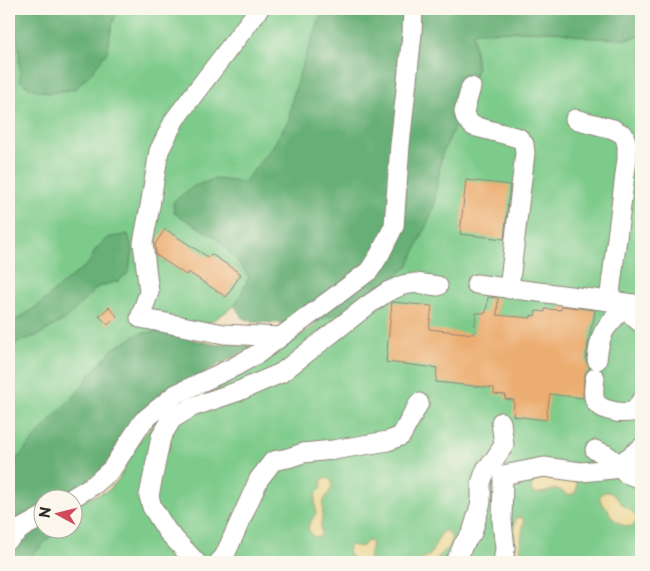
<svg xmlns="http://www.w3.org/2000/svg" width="650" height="571" font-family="'Playpen Sans',sans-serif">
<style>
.green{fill:#7dcb8a;stroke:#547b5a}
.forest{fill:#66af76;stroke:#486d50}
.sand{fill:#eeda9e;stroke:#8c8264}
.building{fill:#ecad71}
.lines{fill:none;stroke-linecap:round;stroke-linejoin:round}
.minor-casing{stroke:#8e8576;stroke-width:21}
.minor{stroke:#fff;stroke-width:19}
</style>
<rect width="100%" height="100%" fill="#fbf7ec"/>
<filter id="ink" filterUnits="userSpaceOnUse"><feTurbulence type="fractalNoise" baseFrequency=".02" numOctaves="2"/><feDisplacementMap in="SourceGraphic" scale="10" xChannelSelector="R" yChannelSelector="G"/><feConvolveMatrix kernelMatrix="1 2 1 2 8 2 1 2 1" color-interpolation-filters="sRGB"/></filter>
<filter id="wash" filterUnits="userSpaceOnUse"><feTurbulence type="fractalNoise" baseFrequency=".0096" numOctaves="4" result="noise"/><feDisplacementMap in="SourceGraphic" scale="20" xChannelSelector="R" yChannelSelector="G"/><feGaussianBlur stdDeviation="1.12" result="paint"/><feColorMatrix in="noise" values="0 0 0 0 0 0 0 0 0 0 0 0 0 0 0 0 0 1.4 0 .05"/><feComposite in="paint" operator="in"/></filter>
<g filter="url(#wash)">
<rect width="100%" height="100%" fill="#f2dfc0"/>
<g class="green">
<path d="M9,9h380l-32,215 -202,135 -146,116z"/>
<path d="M426,9h215v553h-632l33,-34h30l1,-20 14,-9 21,-8 11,-12 20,-38 21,-23 31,-23 75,-37 43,-28 45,-40z"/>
</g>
<g class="forest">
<path d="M14,9h104l-6,16 -5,27 -17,22 -15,15 -26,4 -19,-5 -10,-7 -1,-33 -5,-24z"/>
<path d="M323,9h318v27l-15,3 -36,-1 -40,-7 -77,1 4,37 -11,34 -24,51 -9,56 -25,57 -60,42 -38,15 -58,-2 -10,-5 -7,-11 14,-29 -13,-18 -21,-22 -41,-24 -1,-11 21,-16 21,-7 29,3 29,-36 16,-27 3,-19 11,-37 16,-41z"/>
<path d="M128,234l5,17 -5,22 -10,8 -20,6 -33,32 -26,16 -22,7 -8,14v-31l30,-20 21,-19 29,-23 7,-14 11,-11z"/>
<path d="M167,331l31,10 20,4 13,-3 14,1 6,5 -42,22 -98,91 -44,37h-25v30l14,1 -1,2 -28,31h-18v-94l45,-52 23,-23 13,-18 24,-27 27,-15z"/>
</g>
<g class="sand">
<path d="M558,477l15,1c4,6 5,9 2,15l-7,2c-3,-2 -7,-5 -11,-6 -4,0 -31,12 -25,-4 1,-2 4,-4 6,-5 8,-3 11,1 20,-3z"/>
<path d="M324,478h4l4,3c1,10 -6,13 -9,22 -1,5 0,9 -1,13 0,4 -1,3 -1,8 -1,5 1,7 0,12 -8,3 -11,-2 -13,-9l8,-14 -1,-14 1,-5 5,-5 1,-9z"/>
<path d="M604,492c10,-1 12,7 19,13 6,5 11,6 14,14 -4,15 -22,4 -27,-5 -3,-6 1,-2 -4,-7 -1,-1 -4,-3 -5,-5 -2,-3 -1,-5 0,-8z"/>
<path d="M517,517h4l3,4 -4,26 4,15h-12c0,-9 2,-13 3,-20 1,-9 -3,-17 2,-25z"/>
<path d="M444,531h3c12,13 -3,19 -10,27l1,4h-22l14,-7 11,-22z"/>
<path d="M368,541h1l3,2 -3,15 4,4h-20l1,-3 -6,-6 1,-6 2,-2 10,2z"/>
</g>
<g id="blocks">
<g class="building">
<path d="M466,180l44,5 -6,54 -44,-5z"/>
<path d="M165,229l43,28 3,-3 30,20 -15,23 -38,-25 -2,3 -30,-20 -1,-11z"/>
<path d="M488,297l10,1 -1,17 34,3v-3l4,1 1,-5 9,1v-3l16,1 1,-4 33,4 -2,14h-1l-4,20 -2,15 1,5 3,4 -4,4 -2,5 -1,21 -33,-4 -4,26 -33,-4 1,-16 -9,-1 1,-4 -12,-1v-6l-58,-6 1,-14 -51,-6 6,-60 40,4 -3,23 45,5 2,-21h10z"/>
<path d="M109,307l8,9 -9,9 -9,-9z"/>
</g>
</g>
</g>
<g filter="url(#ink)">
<use href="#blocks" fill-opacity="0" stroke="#8e8576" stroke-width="1"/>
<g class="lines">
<g class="minor-casing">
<g id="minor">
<path d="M259,9l-84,110 -16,32 -9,55 -7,37 6,49 -9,26 84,16 56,3"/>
<path d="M471,87l-7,25 2,7 7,7 46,12 5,6 1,9 -16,136"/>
<path d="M575,119l38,10 11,6 3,10v14l-18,142"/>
<path d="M476,284l165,21"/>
<path d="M631,304c-2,12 2,12 10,19"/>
<path d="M597,360c1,-9 2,-18 6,-27 7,-14 16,-13 17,-31"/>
<path d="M595,378c-3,22 -3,29 21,34 7,1 12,1 19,-1l6,-10"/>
<path d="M595,450l10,4 7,5 13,14 16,6"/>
<path d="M72,498l23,-14 16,-14 32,-49 33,-27 58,-27 25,-14 110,-82 11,-17 14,-28 6,-81 12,-111 1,-25"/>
<path d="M9,539l13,-11 20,-11"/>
<path d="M196,562l-29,-31 -15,-24 -3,-11 12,-59 11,-18 20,-12 47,-16 42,-18 87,-68 19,-13 16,-7 13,-2 22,3"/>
<path d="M219,562l5,-5 35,-78 14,-18 15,-3 15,-5 30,-3 55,-9 13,-5 18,-33"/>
<path d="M455,562l4,-7 4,-10 9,-12 9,-31v-19l5,-14 8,-9 10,-15 -3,-23"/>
<path d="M503,562l2,-13 -3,-28 1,-46 41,-8 37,5 32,-3 28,-21"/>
</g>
</g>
<use href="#minor" class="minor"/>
</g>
</g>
<rect width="650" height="571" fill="none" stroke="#fbf7ec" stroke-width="30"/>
<g transform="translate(58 514) rotate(277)"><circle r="24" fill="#fbf7ec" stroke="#a8a59f"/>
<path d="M0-4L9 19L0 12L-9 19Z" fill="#d1495b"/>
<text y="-8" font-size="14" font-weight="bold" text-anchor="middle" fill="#2b2b2b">N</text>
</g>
</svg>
